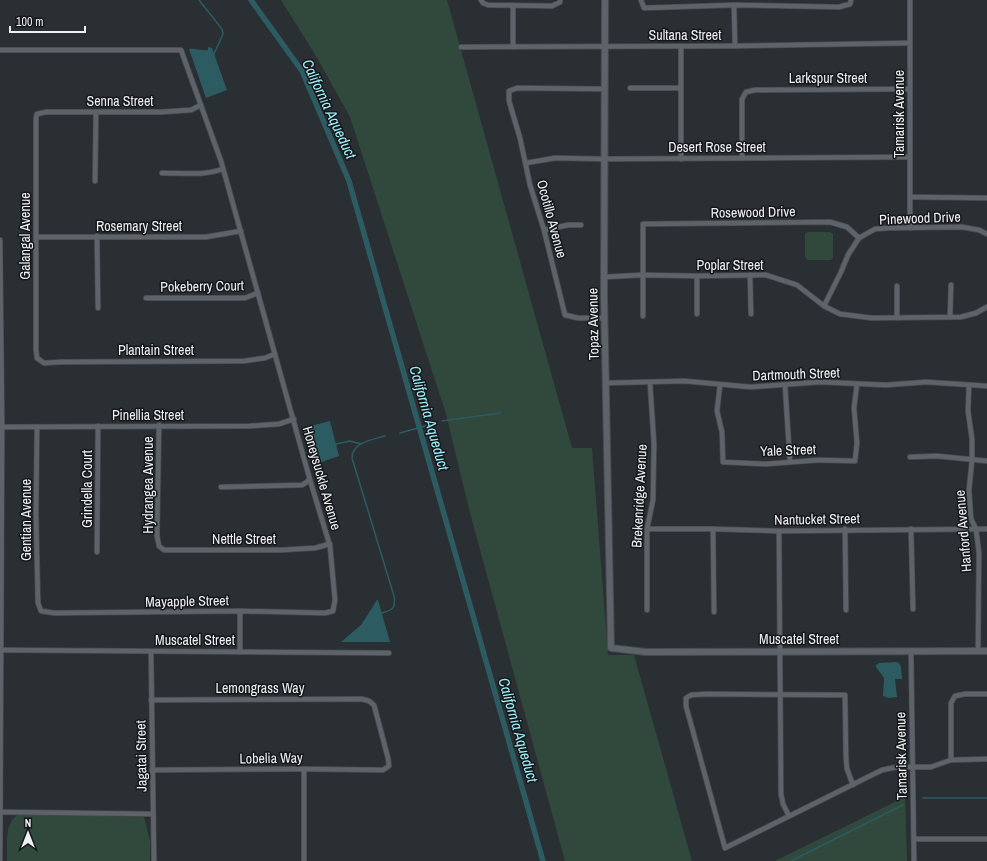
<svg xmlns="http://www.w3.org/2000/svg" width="987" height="861" font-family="'Archivo Narrow',sans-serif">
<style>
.green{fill:#31493d}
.water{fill:#2c5b61}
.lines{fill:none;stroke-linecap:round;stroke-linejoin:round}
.stream{stroke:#2c5b61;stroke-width:1.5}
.canal{stroke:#2c5b61;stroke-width:5.5}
.street-casing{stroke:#474b50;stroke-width:6}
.secondary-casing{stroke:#474b50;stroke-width:8}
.street{stroke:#5e6369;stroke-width:4.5}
.secondary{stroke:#5e6369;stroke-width:6}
.labels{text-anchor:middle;stroke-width:3;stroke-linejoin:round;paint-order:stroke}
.street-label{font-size:14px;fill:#edf0f4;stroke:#151719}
.water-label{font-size:15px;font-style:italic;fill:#9df1fc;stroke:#151719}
</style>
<rect width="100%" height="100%" fill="#2a2f34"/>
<g class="green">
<path d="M281,0h166l125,448h20l16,207h26l58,206h-127l-95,-348 -24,-99 -96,-297 -34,-61z"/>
<path d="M808,232h22l3,2v23l-2,3h-23l-3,-3v-23z"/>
<path d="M905,797l2,64h-132z"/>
<path d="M19,814l125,3 6,24v20h-143c1,-16 -4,-38 12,-47z"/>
</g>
<g class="water">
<path d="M208,47l4,1 15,42 -21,8 -17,-49c7,-1 12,2 19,1z"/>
<path d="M330,421l9,35 -26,9 -10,-37z"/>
<path d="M377,600h1l12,42h-49l20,-17z"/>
<path d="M896,662l3,1 2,4 1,12h-7l2,18 -9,1 -5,-2 1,-18 -8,-11v-2l3,-2z"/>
</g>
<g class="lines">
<g class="stream">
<path d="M199,0l23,29 1,5 -9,20"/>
<path d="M442,421l58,-8"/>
<path d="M400,433l36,-10"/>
<path d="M336,444l14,-3 11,3"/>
<path d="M382,613c11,-3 14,-5 12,-17l-42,-138c0,-16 20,-18 33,-22"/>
<path d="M923,798h64"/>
<path d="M791,861l112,-56"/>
</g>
<path class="canal" d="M251,0l51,71 47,110 194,680"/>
<g class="street-casing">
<g id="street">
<path d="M481,0l2,3 5,2 64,1 8,-4v-2"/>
<path d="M641,0l3,8 90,-3 105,2 11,-3 1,-4"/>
<path d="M910,0v228"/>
<path d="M513,5v42"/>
<path d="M734,5l1,41"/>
<path d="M461,47l274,-1 175,-3"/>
<path d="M0,50h181l40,111 89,319 20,66 5,54 -2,11 -8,2 -85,-2 -186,2 -13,-2 -3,-8 -2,-88 1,-88"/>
<path d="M630,88h51"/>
<path d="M201,105l-10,5 -30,2h-115l-9,2 -1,4v232l1,8 7,5 17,-1 183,-1 21,-3 10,-4"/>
<path d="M742,158v-59l4,-7 9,-2 155,-1"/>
<path d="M681,159v-113"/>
<path d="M526,163l29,-5 50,1 305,-2"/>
<path d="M162,173c20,0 41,3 61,-4"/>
<path d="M95,181l1,-69"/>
<path d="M910,197l77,1"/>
<path d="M544,230l24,-5h13"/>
<path d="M97,236l1,72"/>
<path d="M36,237h170l35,-6"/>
<path d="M0,240l2,187 -2,434"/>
<path d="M750,275l1,39"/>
<path d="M604,277l38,-2 55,1 69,-1 31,10 27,21 16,8 32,4 89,-1 15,-4 11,-6"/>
<path d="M897,286v32"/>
<path d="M146,298h99l13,-5"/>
<path d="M824,306l17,-34 7,-17 11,-17 16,-9 14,-1 73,-1 17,3 8,4"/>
<path d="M697,314v-38"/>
<path d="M643,316v-92l187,-2 17,5 12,11"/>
<path d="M950,317l1,-32"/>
<path d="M604,318h-26l-13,-3 -21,-85 -14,-45 -10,-47 -11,-37v-10l8,-3 88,1"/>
<path d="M606,383l78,-2 67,6 69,-5 66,3 40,-3 61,4"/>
<path d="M720,385l-3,26 5,21 1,30 43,2 53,-4 36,1 2,-18 -3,-35 3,-24"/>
<path d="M785,385l5,77"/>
<path d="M969,385l-1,26 4,28v21l-3,30 2,29 5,10 3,24 -1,98"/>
<path d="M159,425l-2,111 2,10 5,4h118l33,-2 15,-4"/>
<path d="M2,427l248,-1 29,-2 15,-5"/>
<path d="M910,457l27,-1 50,5"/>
<path d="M221,487l81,-2 8,-5"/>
<path d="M647,529h66l66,2 208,-2"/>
<path d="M713,529l1,83"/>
<path d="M845,529l1,81"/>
<path d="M911,529l2,80"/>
<path d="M779,531l2,263 2,10 6,12"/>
<path d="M97,552l1,-126"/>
<path d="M647,610v-81l6,-29 1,-56 -4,-61"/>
<path d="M240,611v41"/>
<path d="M1,650l388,3"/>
<path d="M911,651l3,210"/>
<path d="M151,652l3,209"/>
<path d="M151,700l211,-1 7,2 5,4 14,53 1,8 -6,4 -79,-1 -152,1"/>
<path d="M951,760v-57l4,-7 10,-2h22"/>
<path d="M853,785l-6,-16 -1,-11 -1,-63 -138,-1 -16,1 -5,3v8l39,142 157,-78 15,-3h34l20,-7 36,-1"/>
<path d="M0,812l153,2"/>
<path d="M914,839h73"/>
<path d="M304,861v-92"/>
</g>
</g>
<g class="secondary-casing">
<g id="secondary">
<path d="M605,0l-1,296 7,352 35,4 341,-1"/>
<path d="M0,650h1"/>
</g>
</g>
<use href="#street" class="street"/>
<use href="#secondary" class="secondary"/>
</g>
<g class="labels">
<g class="street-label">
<text x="685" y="40">Sultana Street</text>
<text x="828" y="83">Larkspur Street</text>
<text x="120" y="106">Senna Street</text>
<text transform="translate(899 114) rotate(-90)" y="5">Tamarisk Avenue</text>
<text x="717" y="152">Desert Rose Street</text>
<text transform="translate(753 212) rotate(-1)" y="5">Rosewood Drive</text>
<text transform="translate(920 218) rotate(-2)" y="5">Pinewood Drive</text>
<text transform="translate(552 219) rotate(75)" y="5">Ocotillo Avenue</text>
<text x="139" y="231">Rosemary Street</text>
<text transform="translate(25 236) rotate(-90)" y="5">Galangal Avenue</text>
<text x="730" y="270">Poplar Street</text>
<text transform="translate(202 286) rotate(-1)" y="5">Pokeberry Court</text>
<text transform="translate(593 324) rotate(-91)" y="5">Topaz Avenue</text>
<text x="156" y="355">Plantain Street</text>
<text transform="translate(796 374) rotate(-2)" y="5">Dartmouth Street</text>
<text x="148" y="420">Pinellia Street</text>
<text transform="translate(788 450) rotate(-2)" y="5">Yale Street</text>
<text transform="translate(322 478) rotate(74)" y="5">Honeysuckle Avenue</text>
<text transform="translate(148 485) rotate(-90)" y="5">Hydrangea Avenue</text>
<text transform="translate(87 489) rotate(-90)" y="5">Grindella Court</text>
<text transform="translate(639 496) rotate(-87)" y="5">Brekenridge Avenue</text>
<text transform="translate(817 519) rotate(-1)" y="5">Nantucket Street</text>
<text transform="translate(26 520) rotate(-90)" y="5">Gentian Avenue</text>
<text transform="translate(963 531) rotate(-95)" y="5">Hanford Avenue</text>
<text x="244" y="544">Nettle Street</text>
<text transform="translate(187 601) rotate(-1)" y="5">Mayapple Street</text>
<text x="799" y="644">Muscatel Street</text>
<text x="195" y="645">Muscatel Street</text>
<text x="260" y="693">Lemongrass Way</text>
<text transform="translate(141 756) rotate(-91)" y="5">Jagatai Street</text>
<text transform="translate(901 756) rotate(-91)" y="5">Tamarisk Avenue</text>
<text transform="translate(271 758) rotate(-1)" y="5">Lobelia Way</text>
</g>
<g class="water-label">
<text transform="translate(329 109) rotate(65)" y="5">California Aqueduct</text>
<text transform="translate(429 418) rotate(74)" y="5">California Aqueduct</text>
<text transform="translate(518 730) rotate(74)" y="5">California Aqueduct</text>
</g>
</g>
<g transform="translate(28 833)" stroke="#151719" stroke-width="3" paint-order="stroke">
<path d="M0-3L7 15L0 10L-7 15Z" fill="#edf0f4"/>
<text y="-6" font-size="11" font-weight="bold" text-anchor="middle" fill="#edf0f4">N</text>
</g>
<path d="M10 26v6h75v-6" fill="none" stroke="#edf0f4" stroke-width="2"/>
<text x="16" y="26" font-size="12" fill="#edf0f4" stroke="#151719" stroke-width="3" paint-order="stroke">100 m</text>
</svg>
